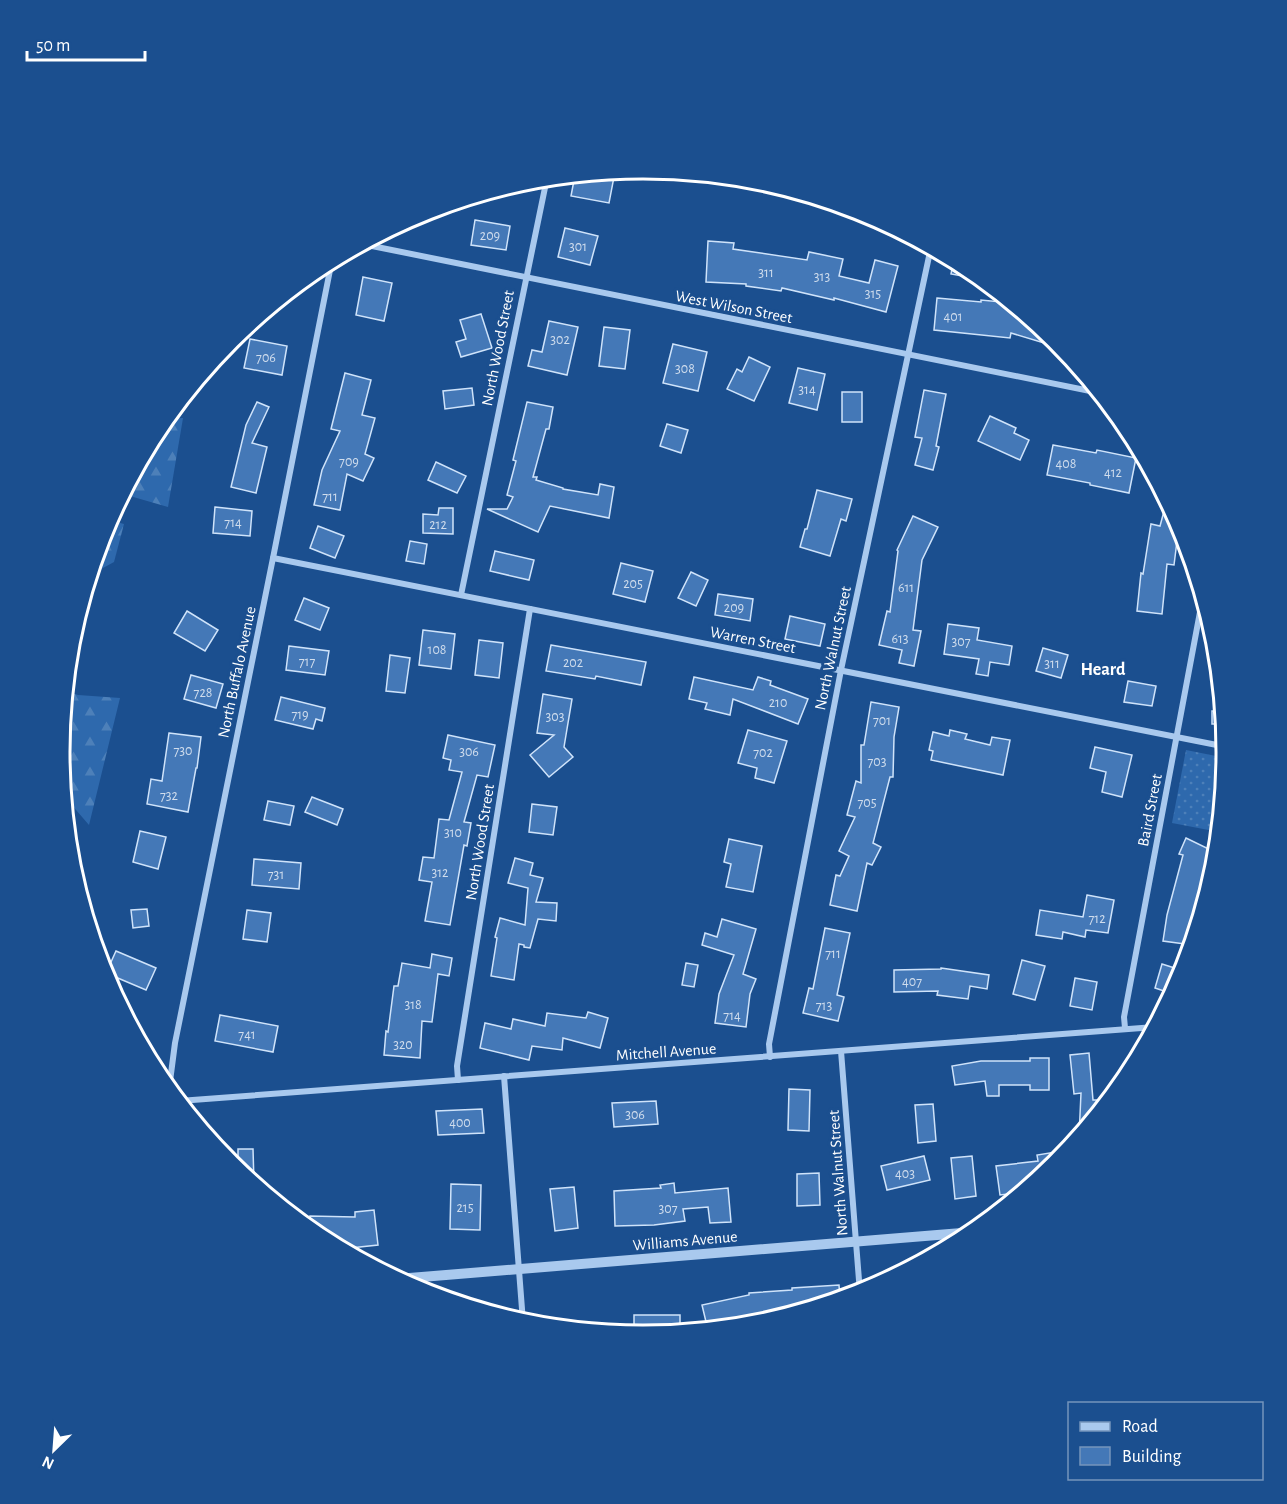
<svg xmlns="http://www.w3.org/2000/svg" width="1287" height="1504" font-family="'Alegreya Sans',sans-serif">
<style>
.forest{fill:url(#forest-firs)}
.park{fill:url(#park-dots)}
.building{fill:#4478b7;stroke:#cfe3fa;stroke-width:1.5}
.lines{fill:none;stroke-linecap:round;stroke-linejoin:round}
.minor{stroke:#a9c9ee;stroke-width:6}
.tertiary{stroke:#a9c9ee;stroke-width:10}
.labels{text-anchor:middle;stroke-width:6;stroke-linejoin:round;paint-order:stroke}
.number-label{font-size:14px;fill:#d0dded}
.street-label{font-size:16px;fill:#fff;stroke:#1b4f8f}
.neighbourhood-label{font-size:18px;font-weight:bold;fill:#fff;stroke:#1b4f8f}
.rim{fill:none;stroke:#fff;stroke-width:3}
</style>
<defs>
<pattern id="forest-firs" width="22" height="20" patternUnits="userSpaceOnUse" patternTransform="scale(1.5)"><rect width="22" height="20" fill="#2e69ad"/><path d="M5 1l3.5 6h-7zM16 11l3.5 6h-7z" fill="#4d80b9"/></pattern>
<pattern id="park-dots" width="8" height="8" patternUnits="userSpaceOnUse" patternTransform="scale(1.5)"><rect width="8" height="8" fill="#2e69ad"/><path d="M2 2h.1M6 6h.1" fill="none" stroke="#4d80b9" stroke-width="1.8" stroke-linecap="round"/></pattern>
</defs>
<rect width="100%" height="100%" fill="#1b4f8f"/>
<g class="forest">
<path d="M183,418l-15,89 -45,-13 36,-66 7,-9z"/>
<path d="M109,520l15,4 -10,38 -24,13 15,-47z"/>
<path d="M66,691l12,4 42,3 -31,127 -25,-29 -4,-44z"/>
</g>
<path class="park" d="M1186,750l40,8 -7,74 -47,-9z"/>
<g class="building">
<path d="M589,174l25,3 -5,26 -38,-7 4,-21z"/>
<path d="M475,220l35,6 -4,24 -35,-5z"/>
<path d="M565,228l33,8 -8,29 -32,-8z"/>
<path d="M708,241l26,2 -1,6 74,11 2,-8 34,7 -4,17 30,7 6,-23 23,6 -12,46 -52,-14v2l-52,-12 -1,3 -35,-5v-2l-40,-2z"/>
<path d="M954,259l14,8 16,13 -33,-6z"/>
<path d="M363,277l29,6 -8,38 -28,-6z"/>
<path d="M937,298l44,4v-2l31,3 44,37 8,9 -53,-16 -1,5 -76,-8z"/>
<path d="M481,314l11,34 -31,9 -5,-15 10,-3 -6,-19z"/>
<path d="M549,321l29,6 -11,48 -39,-9 4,-16 10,2z"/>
<path d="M604,327l26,3 -5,39 -26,-3z"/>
<path d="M250,339l37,7 -5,29 -38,-7z"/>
<path d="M673,344l34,8 -9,39 -35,-8z"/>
<path d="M749,357l21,10 -16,34 -27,-12 10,-20 5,3z"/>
<path d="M798,368l27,6 -8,36 -28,-7z"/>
<path d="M345,373l26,7 -9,35 13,3 -10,36 9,4 -11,23 -16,-7 -7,36 -26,-5 8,-35 18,-39 -9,-2z"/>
<path d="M472,388l2,17 -29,4 -2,-18z"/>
<path d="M924,390l22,4 -10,52 3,1 -6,23 -18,-5 7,-27 -7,-1z"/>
<rect x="842" y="392" width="20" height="30"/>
<path d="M257,402l12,5 -17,36 15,4 -11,46 -25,-6 15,-62z"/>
<path d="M527,402l26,5 -4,22h-3l-13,48h4l-1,3 27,8v1l35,6 2,-11 14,3 -5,31 -59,-12 -12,26 -51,-23h20l6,-12 -6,-2 9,-34 -3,-1z"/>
<path d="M990,416l26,12 -2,5 15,7 -9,20 -42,-19z"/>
<path d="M667,424l21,6 -7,23 -21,-7z"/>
<path d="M1053,445l43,8 1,-3 39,8 -7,35 -39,-8v-2l-43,-8z"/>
<path d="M436,462l30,14 -9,17 -29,-13z"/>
<path d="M817,490l35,9 -6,22 -5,-2 -11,37 -30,-9 5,-18h2z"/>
<path d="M1167,500l12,25 -5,40 -7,-1 -5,50 -25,-3 4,-38 2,1 8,-50 9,2z"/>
<path d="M215,507l37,4 -2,25 -37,-3z"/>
<path d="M439,508h14v26l-30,-1v-19l15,1z"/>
<path d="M913,516l25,11 -16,33 -9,70 8,1 -7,35 -15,-3 3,-13 -23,-5 8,-34 3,1 8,-61 -1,-1z"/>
<path d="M318,526l26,10 -9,22 -25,-10z"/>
<path d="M410,541l17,3 -3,20 -18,-3z"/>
<path d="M495,551l39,9 -5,20 -39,-9z"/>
<path d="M621,563l32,8 -8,31 -32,-8z"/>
<path d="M691,572l17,8 -12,26 -18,-8z"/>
<path d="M718,594l35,5 -3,22 -35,-6z"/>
<path d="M304,598l25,10 -9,22 -25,-10z"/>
<path d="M187,611l31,19 -13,21 -31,-18z"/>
<path d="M790,616l35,8 -5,22 -35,-7z"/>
<path d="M948,624l31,4 -2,12 35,6 -3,19 -19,-3 -2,14 -12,-2 3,-15 -35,-5z"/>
<path d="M423,630l32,4 -4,35 -32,-4z"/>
<path d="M479,640l24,3 -4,35 -24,-3z"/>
<path d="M551,645l95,17 -5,23 -45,-9 -1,3 -49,-8z"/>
<path d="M289,646l40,5 -4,24 -39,-5z"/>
<path d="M1043,648l25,7 -7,23 -25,-7z"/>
<path d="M390,655l20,3 -5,35 -19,-2z"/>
<path d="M191,675l32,9 -7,24 -32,-9z"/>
<path d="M694,677l59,13 5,-13 13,4 -1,4 38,14 -10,25 -65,-25 -3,16 -25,-6 2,-6 -18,-4z"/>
<path d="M1128,681l28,5 -4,20 -28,-4z"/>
<path d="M543,694l29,5 -8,48 9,10 -24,20 -19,-22 24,-20 -17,-2z"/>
<path d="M281,697l44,11 -3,13 -6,-2 -3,10 -38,-9z"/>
<path d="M871,702l28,5 -5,30 -1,40h-3l-17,66 8,4 -9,18 -5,-2 -10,48 -27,-6 6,-30 4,1 9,-20 -10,-5 16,-34 -8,-2 9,-34 5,2v-38h3z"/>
<path d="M1212,711h11l1,13h-12z"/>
<path d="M748,730l39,11 -13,42 -19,-5 2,-10 -19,-5z"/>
<path d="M950,730l17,4 -2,5 25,6 2,-8 18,3 -7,35 -72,-15 2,-9 -4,-1 4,-18 16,4z"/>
<path d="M169,733l32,4 -4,31h-1l-8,44 -41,-8 4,-25 11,2z"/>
<path d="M448,735l47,10 -7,32 -11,-2 -13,47 7,1 -4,23 -3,-1 -14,80 -25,-4 7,-39 -13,-2 4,-23 11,1 5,-39 10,1 13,-48 -13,-2 2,-10 -8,-2z"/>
<path d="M1095,747l37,8 -10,42 -20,-5 4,-20 -16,-4z"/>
<path d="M312,797l31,12 -6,16 -32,-13z"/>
<path d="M268,801l26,5 -4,19 -26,-5z"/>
<path d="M532,804l25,3 -4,28 -24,-3z"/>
<path d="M140,831l26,6 -8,32 -25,-7z"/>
<path d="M1186,838l29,14 -14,30 9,2 -18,61 -29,-4 4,-26 16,-60 -4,-1z"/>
<path d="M729,839l33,7 -9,46 -27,-5 5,-23 -7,-2z"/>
<path d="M515,858l18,5 -3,12 13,3 -7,24 21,1 -1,18 -18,-2 -8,29 -6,-1v-2l-5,-1 -5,36 -23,-4 6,-38 -2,-1 5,-19 25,7 3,-37 -20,-5z"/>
<path d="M254,859l47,4 -2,26 -47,-4z"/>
<path d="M1087,895l27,5 -6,33 -22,-3 -1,7 -22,-5 -1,7 -26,-4 4,-25 43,7z"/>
<path d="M147,909l2,17 -16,2 -2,-18z"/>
<path d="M247,910l24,3 -4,29 -24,-3z"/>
<path d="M722,919l34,10 -13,45 13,5 -6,15 -4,33 -31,-4 4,-29 15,-39 -32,-10 3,-12 12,4z"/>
<path d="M825,928l25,5 -13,62 7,2 -6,24 -35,-8 6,-25 4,1z"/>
<path d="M116,951l40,17 -10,22 -40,-17z"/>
<path d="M432,954l20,4 -3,18 -11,-2 -6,48 -10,-1 -2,37 -36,-3 2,-24 2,1 6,-46h4l4,-23 28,5z"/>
<path d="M1022,960l23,6 -10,34 -22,-6z"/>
<path d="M686,963l12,2 -4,22 -12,-2z"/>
<path d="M1162,964l22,7 -11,23 -18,-6z"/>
<path d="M941,968l48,7 -2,14 -17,-3 -2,13 -31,-4 1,-4 -44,1v-22l47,-1z"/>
<path d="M1075,978l22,4 -5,28 -22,-4z"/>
<path d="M588,1012l20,6 -8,30 -37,-10 -1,12 -30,-4 -3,14 -49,-12 5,-25 26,6 2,-10 32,7 2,-13 39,5z"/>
<path d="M220,1015l58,11 -5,26 -58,-11z"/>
<path d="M1089,1053l4,47h16l-30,37 2,-44 -7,1 -4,-39z"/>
<path d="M1030,1058h19v32h-19v-5h-31v11h-12l-2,-15 -30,4 -3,-19 29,-5h49z"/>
<path d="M789,1089l21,1 -1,41 -21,-1z"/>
<path d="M656,1101l2,23 -44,3 -2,-24z"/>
<path d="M933,1104l3,37 -18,2 -3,-38z"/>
<path d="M482,1109l2,24 -46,2 -2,-24z"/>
<path d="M238,1149h15l1,34 -16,-12z"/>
<path d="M1068,1150l-12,15 -33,27 -23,3 -4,-29 42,-5 -1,-6z"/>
<path d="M924,1156l6,24 -43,10 -6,-24z"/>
<path d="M972,1156l4,40 -21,3 -4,-41z"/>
<path d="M819,1173l1,32 -23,1v-32z"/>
<path d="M674,1183l1,10 53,-5 3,34 -21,1 -2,-16 -25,2 2,12 -31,4 -39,1 -1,-35 47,-3 -1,-3z"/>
<path d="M451,1184l30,1 -1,45 -30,-1z"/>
<path d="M574,1187l4,41 -23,3 -5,-42z"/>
<path d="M374,1210l4,35 -37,4 -22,-12 -9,-8v-13l45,1v-5z"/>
<path d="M839,1285l1,14 -43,13 -50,4v2l-40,8 -5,-21 47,-10v-2l43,-3v-2z"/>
<path d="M634,1315h46v17l-37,3h-9z"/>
</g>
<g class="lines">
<g class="minor">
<path d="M362,244l738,149"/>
<path d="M273,558l954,189"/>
<path d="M461,595l86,-417"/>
<path d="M1125,1028l-1,-11 79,-421"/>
<path d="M841,1051l19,242"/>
<path d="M770,1057l-1,-13 72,-374 90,-423"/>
<path d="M504,1076l19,246"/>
<path d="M458,1080l-1,-14 73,-457"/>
<path d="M169,1089l6,-46 98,-485 59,-298"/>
<path d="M179,1101l976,-74"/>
</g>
<path class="tertiary" d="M397,1279l577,-47"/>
</g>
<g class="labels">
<g class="number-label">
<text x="490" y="240">209</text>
<text x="578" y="251">301</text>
<text x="766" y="277">311</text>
<text x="822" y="281">313</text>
<text x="873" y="298">315</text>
<text x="953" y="321">401</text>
<text x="560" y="344">302</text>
<text x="266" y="362">706</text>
<text x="685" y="373">308</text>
<text x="807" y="394">314</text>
<text x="349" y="466">709</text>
<text x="1066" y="468">408</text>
<text x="1113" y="477">412</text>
<text x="330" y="501">711</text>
<text x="233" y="527">714</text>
<text x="438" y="529">212</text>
<text x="633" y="588">205</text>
<text x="906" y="592">611</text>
<text x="734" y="612">209</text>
<text x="900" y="643">613</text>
<text x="961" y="646">307</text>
<text x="437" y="654">108</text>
<text x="307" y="666">717</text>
<text x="573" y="667">202</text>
<text x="1052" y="668">311</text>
<text x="203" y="697">728</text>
<text x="778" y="707">210</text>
<text x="300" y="719">719</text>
<text x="555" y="721">303</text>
<text x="882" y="725">701</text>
<text x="183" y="755">730</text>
<text x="469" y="756">306</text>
<text x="763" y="757">702</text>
<text x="877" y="766">703</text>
<text x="169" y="800">732</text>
<text x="867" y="807">705</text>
<text x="453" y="837">310</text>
<text x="440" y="877">312</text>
<text x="276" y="879">731</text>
<text x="1097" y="923">712</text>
<text x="833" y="958">711</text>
<text x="912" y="986">407</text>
<text x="413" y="1009">318</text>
<text x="824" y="1010">713</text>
<text x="732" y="1020">714</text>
<text x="247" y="1039">741</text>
<text x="403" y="1049">320</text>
<text x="635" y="1119">306</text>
<text x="460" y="1127">400</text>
<text x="905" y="1178">403</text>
<text x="465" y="1212">215</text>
<text x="668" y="1213">307</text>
</g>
<g class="street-label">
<text transform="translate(734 306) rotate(11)" y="6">West Wilson Street</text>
<text transform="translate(497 348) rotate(-79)" y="6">North Wood Street</text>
<text transform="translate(753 639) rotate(11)" y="6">Warren Street</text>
<text transform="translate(832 648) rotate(-78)" y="6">North Walnut Street</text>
<text transform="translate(236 672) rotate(-78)" y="6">North Buffalo Avenue</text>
<text transform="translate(1149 810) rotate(-79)" y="6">Baird Street</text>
<text transform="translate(479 842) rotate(-81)" y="6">North Wood Street</text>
<text transform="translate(666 1051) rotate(-4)" y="6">Mitchell Avenue</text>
<text transform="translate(837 1173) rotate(-94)" y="6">North Walnut Street</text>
<text transform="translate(685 1240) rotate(-5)" y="6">Williams Avenue</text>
</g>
<g class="neighbourhood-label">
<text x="1103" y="675">Heard</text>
</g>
</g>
<path d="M0 0H1287V1504H0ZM70 752a573 573 0 1 1 1146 0a573 573 0 1 1-1146 0Z" fill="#1b4f8f" fill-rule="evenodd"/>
<path class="rim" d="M70 752a573 573 0 1 1 1146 0a573 573 0 1 1-1146 0Z"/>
<rect x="1068" y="1402" width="195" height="78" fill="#1b4f8f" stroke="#7695bc" stroke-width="1.5"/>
<rect x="1080" y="1422" width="30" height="9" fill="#a9c9ee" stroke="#7695bc" stroke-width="1.5"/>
<text x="1122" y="1432" font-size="18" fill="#ffffff">Road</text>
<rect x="1080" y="1447" width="30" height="18" fill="#4478b7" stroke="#7695bc" stroke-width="1.5"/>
<text x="1122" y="1462" font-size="18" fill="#ffffff">Building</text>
<g transform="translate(54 1450) rotate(205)" stroke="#1b4f8f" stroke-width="4.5" paint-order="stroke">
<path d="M0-4.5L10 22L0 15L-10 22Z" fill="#ffffff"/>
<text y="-9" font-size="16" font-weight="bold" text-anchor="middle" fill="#ffffff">N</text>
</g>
<path d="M27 51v9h118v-9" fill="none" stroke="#ffffff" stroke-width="3"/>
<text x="36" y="51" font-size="18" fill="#ffffff" stroke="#1b4f8f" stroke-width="4.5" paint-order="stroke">50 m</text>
</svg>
